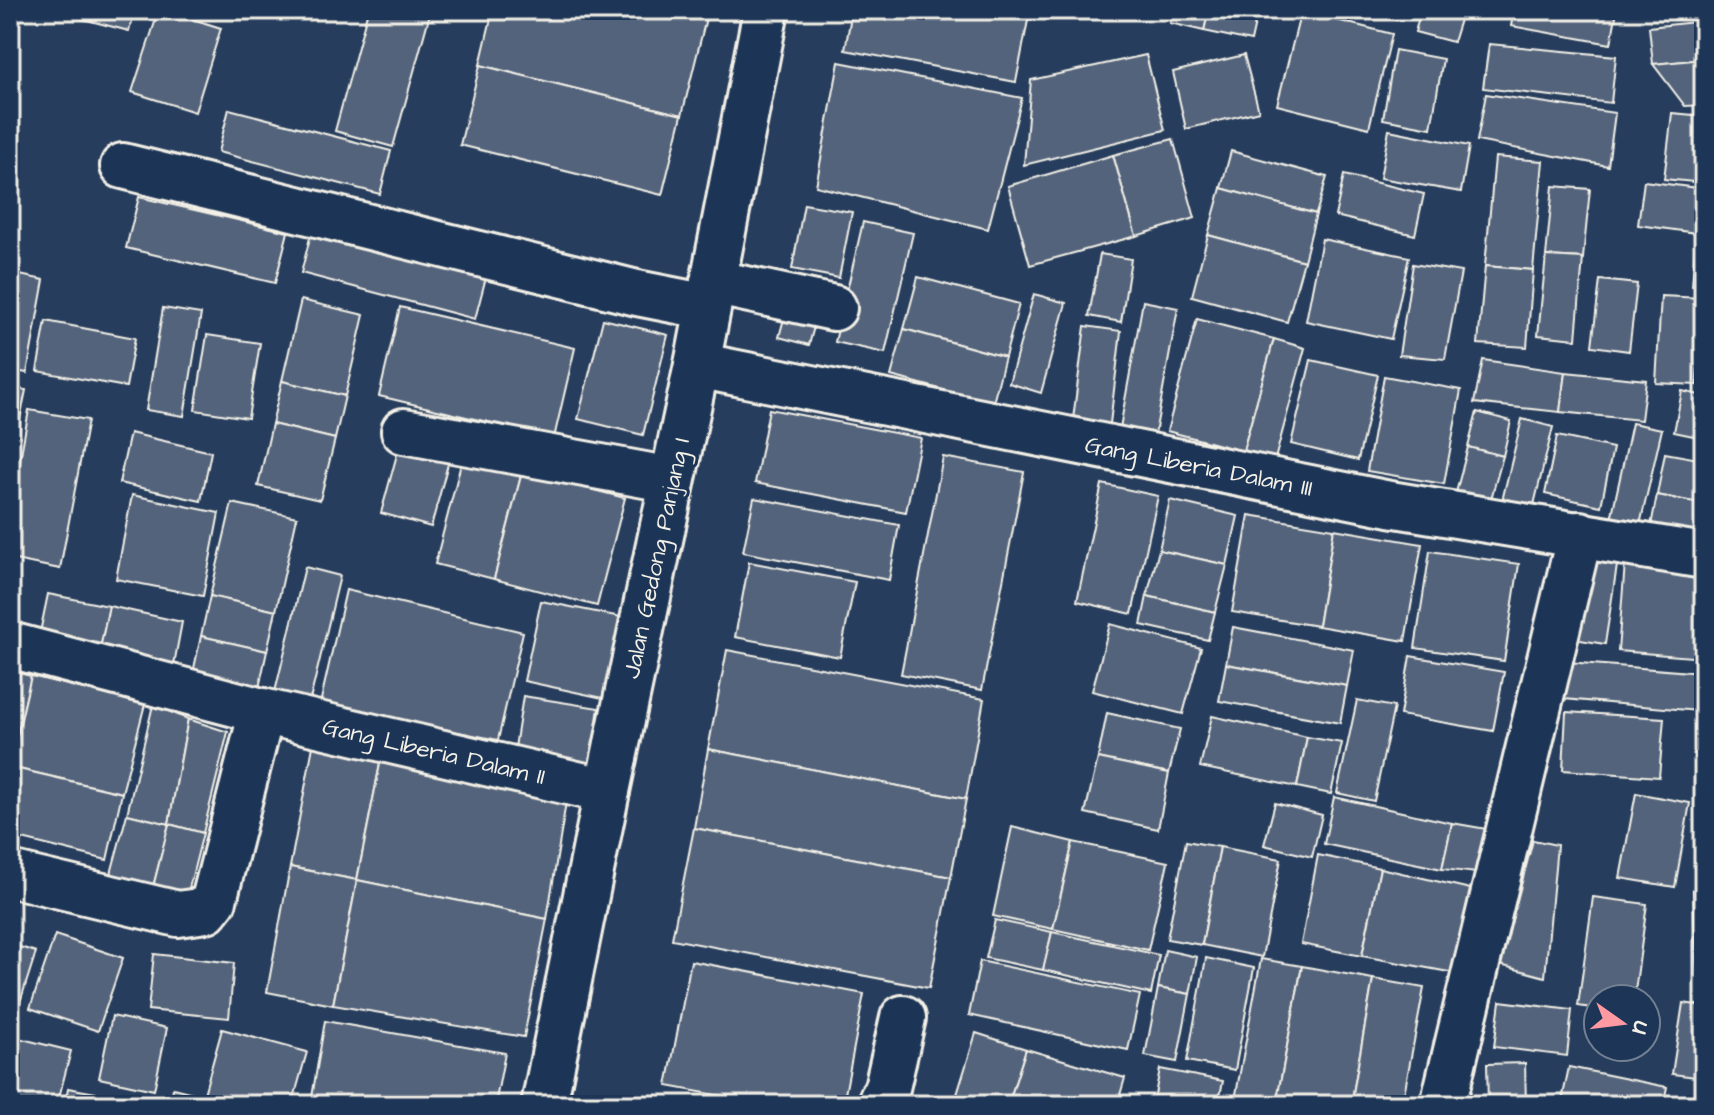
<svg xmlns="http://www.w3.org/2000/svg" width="1714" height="1115" font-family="'Architects Daughter',sans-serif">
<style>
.building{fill:#52647b;stroke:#f4f1e8;stroke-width:2}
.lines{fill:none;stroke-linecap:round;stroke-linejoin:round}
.minor-casing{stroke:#f4f1e8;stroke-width:50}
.minor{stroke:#1d3557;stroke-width:44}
.labels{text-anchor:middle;stroke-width:6;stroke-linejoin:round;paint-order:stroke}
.street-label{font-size:24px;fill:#f4f1e8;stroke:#1d3557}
</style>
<rect width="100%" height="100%" fill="#263d5d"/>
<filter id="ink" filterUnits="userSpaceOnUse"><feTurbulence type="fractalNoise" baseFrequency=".0125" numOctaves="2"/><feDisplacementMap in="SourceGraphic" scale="16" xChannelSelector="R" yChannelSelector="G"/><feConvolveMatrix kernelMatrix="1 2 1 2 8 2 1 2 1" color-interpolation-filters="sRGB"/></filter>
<g filter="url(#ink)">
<g class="building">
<path d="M48,10h87l-6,21z"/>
<path d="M159,10h5l57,18 -26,84 -63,-20z"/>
<path d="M368,10h63l-38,137 -58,-16z"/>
<path d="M493,10h215l-26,105 -202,-50z"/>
<path d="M852,10h178l-14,72 -171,-32z"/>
<path d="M1173,10h36l-5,21 -34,-8z"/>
<path d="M1209,10h49l-7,31 -47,-10z"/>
<path d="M1371,10h30l-4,10z"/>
<path d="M1421,10h42l-10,32 -38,-10z"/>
<path d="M1514,10h103l-6,34 -100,-18z"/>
<path d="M1301,11l91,23 -23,94 -92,-23z"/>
<path d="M1704,21v38l-51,5 -4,-37z"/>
<path d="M1489,44l127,12 -5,47 -128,-15z"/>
<path d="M1395,50l48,9 -12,69 -48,-9z"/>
<path d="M1146,55l19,75 -141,35 7,-85z"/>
<path d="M1244,55l15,56 -73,18 -13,-57z"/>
<path d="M1704,59v46l-19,1 -32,-42z"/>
<path d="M839,62l183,36 -34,131 -172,-43z"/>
<path d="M480,65l202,50 -20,80 -202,-50z"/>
<path d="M1486,94l129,19 -7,53 -131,-25z"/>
<path d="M229,109l162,42 -11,43 -162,-42z"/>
<path d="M1672,113l32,3v67l-40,-4z"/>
<path d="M1389,130l80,16 -8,46 -81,-14z"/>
<path d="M1173,139l22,79 -59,18 -23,-81z"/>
<path d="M1231,151l96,26 -11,37 -95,-26z"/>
<path d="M1113,155l23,81 -106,29 -22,-79z"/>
<path d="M1495,157l48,4 -10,109 -48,-4z"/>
<path d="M1344,175l80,19 -9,41 -80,-19z"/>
<path d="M1644,181l60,8v45l-66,-9z"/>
<path d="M1553,186l37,3 -7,69 -37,-2z"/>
<path d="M1221,188l95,26 -12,47 -96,-26z"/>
<path d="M139,197l149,35 -13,51 -149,-35z"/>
<path d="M804,204l48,8 -13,66 -47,-9z"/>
<path d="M315,218l175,44 -15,57 -174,-46z"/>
<path d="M863,222l50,11 -28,120 -50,-11z"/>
<path d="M1208,235l96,26 -17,61 -95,-26z"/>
<path d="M1322,239l87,18 -18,82 -85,-18z"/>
<path d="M1696,239l8,1v48l-12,-2z"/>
<path d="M1100,254l31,5 -10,63 -32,-6z"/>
<path d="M1546,256l37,2 -7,81 -38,-4z"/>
<path d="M1413,264l48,8 -16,87 -46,-4z"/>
<path d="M1485,266l48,4 -6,77 -49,-3z"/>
<path d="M10,273l34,7 -17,93 -17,-3z"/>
<path d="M918,277l101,27 -14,53 -101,-28z"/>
<path d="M1600,280l37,4 -8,67 -37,-5z"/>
<path d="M1034,294l32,9 -25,90 -32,-10z"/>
<path d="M1661,296l41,2 -5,87 -41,-2z"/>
<path d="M1702,298h2v88l-7,-1z"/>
<path d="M301,300l63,15 -19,81 -63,-15z"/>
<path d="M1143,301l35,7 -23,126 -35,-6z"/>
<path d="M788,304l30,8 -9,33 -30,-8z"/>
<path d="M400,307l175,41 -21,90 -175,-42z"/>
<path d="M163,308l38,6 -17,102 -38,-6z"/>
<path d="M603,319l65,16 -25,100 -65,-16z"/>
<path d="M1197,319l77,20 -31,112 -76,-20z"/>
<path d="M46,321l89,17 -9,49 -89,-16z"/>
<path d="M1085,326l36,5 -12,101 -37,-5z"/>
<path d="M904,329l101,28 -12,46 -102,-27z"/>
<path d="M207,335l53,8 -12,75 -53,-8z"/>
<path d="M1274,339l31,9 -30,111 -32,-8z"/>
<path d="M1311,360l67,15 -20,85 -67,-16z"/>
<path d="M1483,360l82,12 -5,40 -86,-9z"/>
<path d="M1565,372l81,8 -5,40 -81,-8z"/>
<path d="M1384,376l77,14 -17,94 -77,-13z"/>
<path d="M282,381l63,15 -10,43 -63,-15z"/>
<path d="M10,388l16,2 -7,34 -9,-1z"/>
<path d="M1682,391l22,5 -1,42 -29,-6z"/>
<path d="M769,409l152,29 -15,74 -151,-29z"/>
<path d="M29,410l59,10 -28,149 -50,-10v-44z"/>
<path d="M1477,412l34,9 -8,35 -35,-9z"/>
<path d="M1522,419l31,8 -22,90 -31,-8z"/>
<path d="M10,423l9,1 -7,50h-2z"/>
<path d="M1632,423l30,6 -22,96 -29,-6z"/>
<path d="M272,424l63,15 -15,61 -62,-14z"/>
<path d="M130,433l81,19 -10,49 -82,-18z"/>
<path d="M1557,436l56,12 -12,58 -56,-12z"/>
<path d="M399,447l50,13 -18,67 -50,-14z"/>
<path d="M1468,447l35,9 -16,57 -34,-9z"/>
<path d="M1665,453l39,7v44l-47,-9z"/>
<path d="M463,456l59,16 -28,107 -59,-15z"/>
<path d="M943,457l81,15 -42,218 -81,-16z"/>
<path d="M522,472l103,26 -28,108 -103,-27z"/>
<path d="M1102,484l56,12 -26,118 -55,-13z"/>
<path d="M132,495l87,18 -16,83 -87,-17z"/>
<path d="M1657,495l47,9v43l-55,-11z"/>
<path d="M754,498l145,27 -10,55 -146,-28z"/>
<path d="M1170,500l68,16 -11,49 -68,-15z"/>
<path d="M232,503l65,14 -21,94 -66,-15z"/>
<path d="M1249,515l85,14 -16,97 -86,-14z"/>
<path d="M1334,529l88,15 -17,97 -87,-15z"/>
<path d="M1159,550l68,15 -12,47 -68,-16z"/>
<path d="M1430,551l89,13 -15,97 -89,-13z"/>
<path d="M1586,554l32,5 -13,85 -31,-5z"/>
<path d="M749,562l106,20 -15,75 -105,-20z"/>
<path d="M1625,563l79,6v89l-86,-7z"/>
<path d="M305,567l35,9 -30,124 -35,-8z"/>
<path d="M346,590l177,42 -25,108 -178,-36z"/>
<path d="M48,594l61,12 -10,48 -61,-12z"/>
<path d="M210,596l66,15 -9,40 -66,-15z"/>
<path d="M1147,596l68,16 -7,28 -67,-15z"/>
<path d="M541,601l80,16 -18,81 -79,-17z"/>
<path d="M109,606l73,16 -9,48 -74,-16z"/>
<path d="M1110,624l91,24 -18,66 -91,-23z"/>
<path d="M1233,627l121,23 -7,36 -121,-22z"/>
<path d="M201,636l66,15 -8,37 -66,-15z"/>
<path d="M727,650l257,49 -18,100 -258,-50z"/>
<path d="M1410,656l94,16 -11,59 -93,-16z"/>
<path d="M1567,662l135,11 -4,38 -134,-12z"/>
<path d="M1226,664l121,22 -7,37 -121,-22z"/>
<path d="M10,671l21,5 -21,91z"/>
<path d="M31,676l114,28 -23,89 -112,-26z"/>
<path d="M523,696l76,12 -11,72 -76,-13z"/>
<path d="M1357,700l37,7 -20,94 -37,-8z"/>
<path d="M153,705l35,14 -19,105 -42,-10z"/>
<path d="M1566,712l98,6 -5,59 -96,-7z"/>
<path d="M1107,713l73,16 -11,44 -71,-15z"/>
<path d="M1212,716l95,21 -10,50 -97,-20z"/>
<path d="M188,719l40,13 -25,101 -34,-9z"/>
<path d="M1307,737l35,6 -11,51 -34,-7z"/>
<path d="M313,746l68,13 -24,121 -67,-13z"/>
<path d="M708,749l258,50 -15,78 -257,-49z"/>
<path d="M1098,758l71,15 -11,56 -73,-16z"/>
<path d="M381,759l186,37 -20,123 -190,-39z"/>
<path d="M10,767l112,26 -15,67 -97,-24z"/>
<path d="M1636,793l54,10 -15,84 -55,-9z"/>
<path d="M1334,797l118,26 -10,46 -118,-25z"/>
<path d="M1275,803l47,12 -10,42 -48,-12z"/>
<path d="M127,814l42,10 -18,71 -42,-14z"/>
<path d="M1452,823l46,8 -13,43 -43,-5z"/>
<path d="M169,824l34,9 -18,71 -34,-9z"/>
<path d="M1012,827l61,15 -20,87 -60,-13z"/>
<path d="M694,828l257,49 -22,111 -257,-49z"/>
<path d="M1533,840l24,5 -12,132 -45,-12z"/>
<path d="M1186,841l34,6 -18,98 -35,-6z"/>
<path d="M1073,842l95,20 -20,88 -95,-21z"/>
<path d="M1220,847l61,12 -19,98 -60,-12z"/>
<path d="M1318,855l62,13 -18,88 -61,-12z"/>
<path d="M290,867l67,13 -24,125 -66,-13z"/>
<path d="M1380,868l99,23 -19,83 -98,-18z"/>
<path d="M357,880l190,39 -23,118 -191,-32z"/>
<path d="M1704,889v86l-7,1 -4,-86z"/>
<path d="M1593,897l54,7 -13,95h-36v10l-20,-3z"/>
<path d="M995,920l57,12 -9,38 -57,-12z"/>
<path d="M1052,932l107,23 -8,39 -108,-24z"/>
<path d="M55,935l68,23 -25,73 -68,-23z"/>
<path d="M10,944l26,8 -21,66 -5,-2z"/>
<path d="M1165,950l32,7 -7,37 -32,-6z"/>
<path d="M154,954l80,9 -5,55 -81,-8z"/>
<path d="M1206,958l48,10 -19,102 -48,-9z"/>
<path d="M1261,959l41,7 -26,139h-42z"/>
<path d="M691,961l173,33 -21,111h-73l-103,-19z"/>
<path d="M980,961l160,34 -12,55 -159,-35z"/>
<path d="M1302,966l71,13 -22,126h-75z"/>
<path d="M1373,979l51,9 -22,117h-51z"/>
<path d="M1158,988l32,6 -13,68 -32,-6z"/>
<path d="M1500,1001l72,9 -5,46 -73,-9z"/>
<path d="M1683,1003l21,3v72l-32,-4z"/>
<path d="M112,1016l55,12 -13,62 -55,-12z"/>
<path d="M325,1021l180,32 -10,52h-175l-9,-2z"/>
<path d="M222,1029l85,23 -15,53h-91z"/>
<path d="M976,1033l50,16 -18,56h-38l-15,-4z"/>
<path d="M10,1036l61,15 -14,54h-47z"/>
<path d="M1026,1049l99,29 -8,27h-109z"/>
<path d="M1525,1063l1,42h-38l-1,-41z"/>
<path d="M1569,1067l98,20 -4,18h-102z"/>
<path d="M1160,1069l63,12 -5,24h-65z"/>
<path d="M68,1088l94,17h-97z"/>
<path d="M173,1088l28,7 -2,10h-30z"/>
</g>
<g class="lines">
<g class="minor-casing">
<g id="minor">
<path d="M123,166l514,127 71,14"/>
<path d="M713,282l121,26"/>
<path d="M697,365l693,139 314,52"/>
<path d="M404,431l268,49"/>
<path d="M10,645l252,66 345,80"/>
<path d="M10,874l168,40 28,-4 8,-10 48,-189"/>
<path d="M544,1105l63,-314 90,-426 69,-355"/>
<path d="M879,1105l8,-17 16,-70"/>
<path d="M1443,1105l137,-571"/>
</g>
</g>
<use href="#minor" class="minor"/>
</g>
</g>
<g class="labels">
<g class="street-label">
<text transform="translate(1199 466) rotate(11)" y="8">Gang Liberia Dalam III</text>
<text transform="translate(656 558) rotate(-78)" y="8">Jalan Gedong Panjang I</text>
<text transform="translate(434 751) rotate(13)" y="8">Gang Liberia Dalam II</text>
</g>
</g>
<rect width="1714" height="1115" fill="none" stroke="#1d3557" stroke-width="40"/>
<rect x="20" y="20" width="1674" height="1075" fill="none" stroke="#f4f1e8" stroke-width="3" filter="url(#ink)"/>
<g transform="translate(1622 1023) rotate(104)"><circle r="38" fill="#1d3557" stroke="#738091" stroke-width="2"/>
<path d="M0-6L14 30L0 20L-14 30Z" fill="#ff9aa2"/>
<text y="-12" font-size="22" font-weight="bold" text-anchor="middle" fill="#f4f1e8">U</text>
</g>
</svg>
